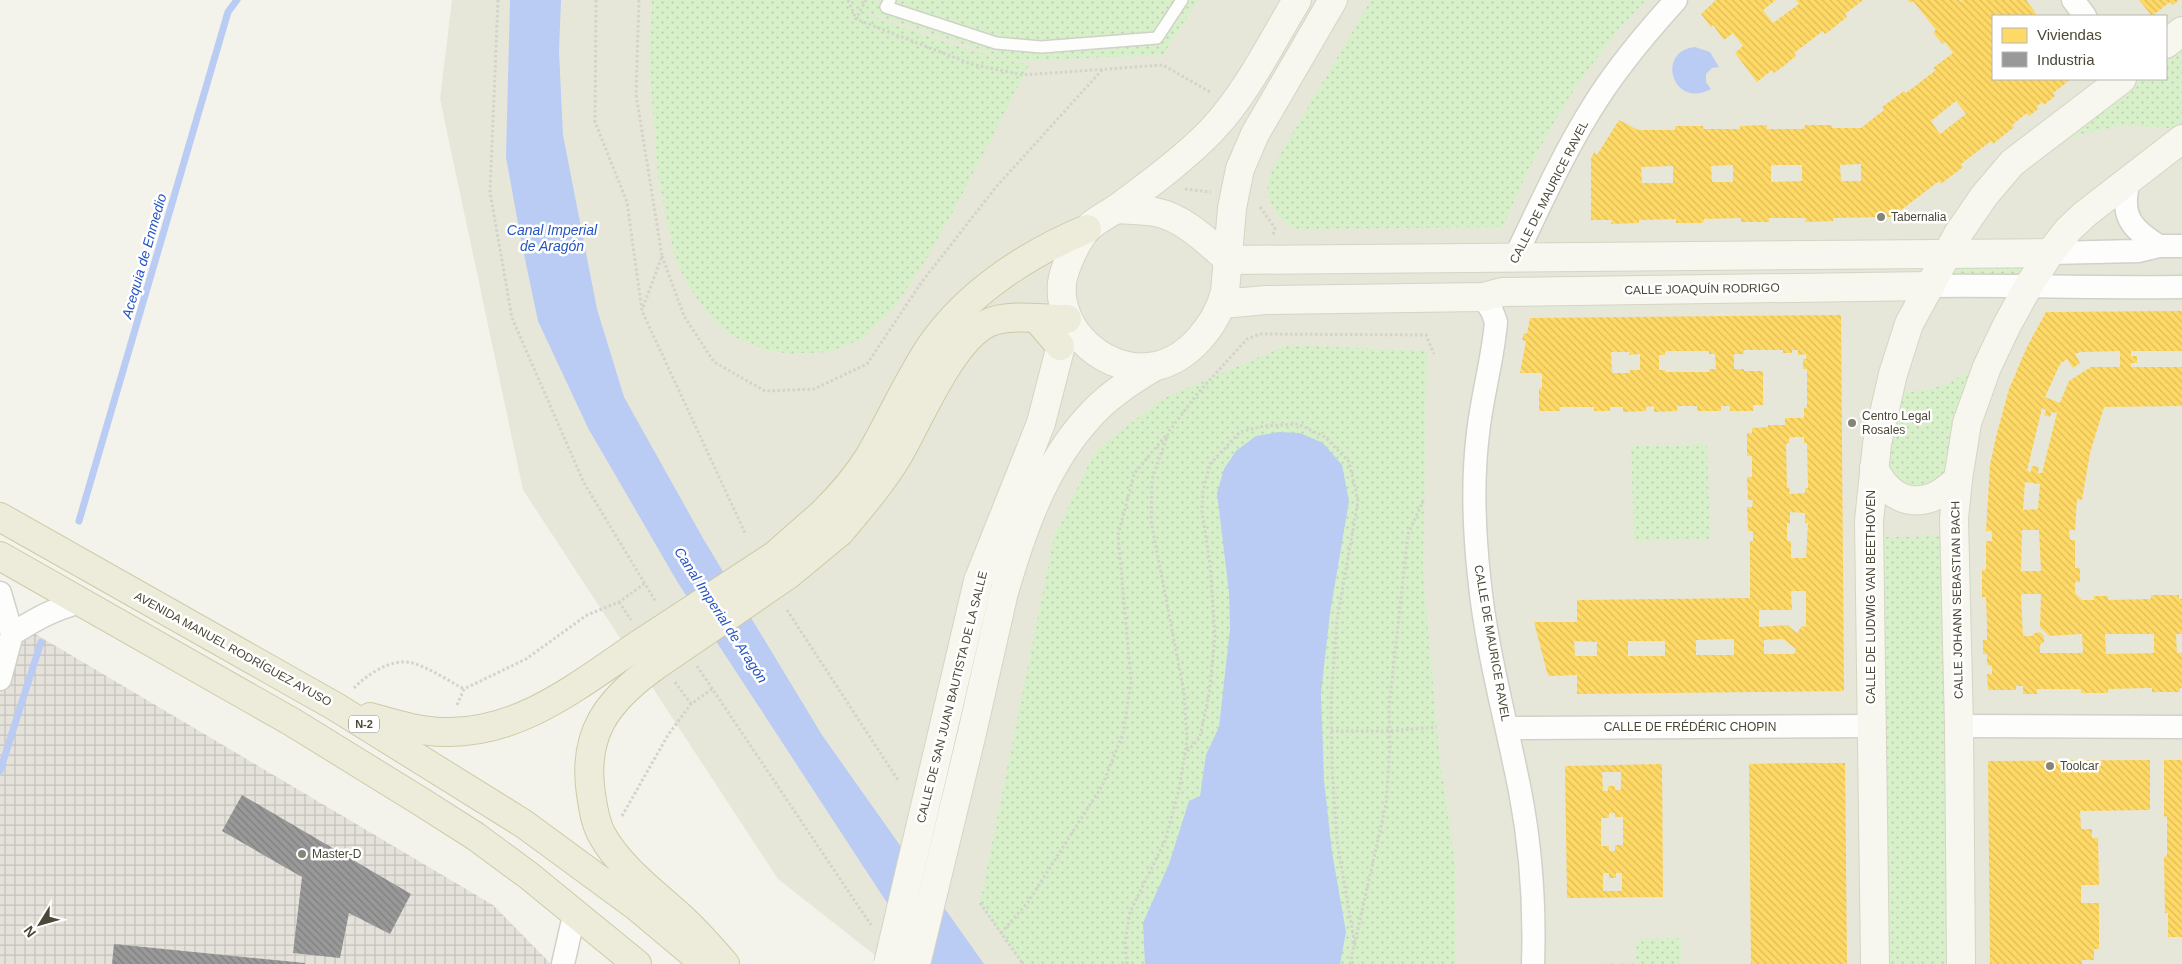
<svg xmlns="http://www.w3.org/2000/svg" width="2182" height="964" font-family="Helvetica,sans-serif">
<style>
.residential{fill:#e7e7d9;fill-rule:evenodd}
.industrial{fill:url(#industrial-grid)}
.grass{fill:url(#grass-dots)}
.water{fill:#baccf4}
.homes{fill:url(#homes-back-hatch);fill-rule:evenodd}
.industry{fill:url(#industry-back-hatch)}
.lines{fill:none;stroke-linecap:round;stroke-linejoin:round}
.stream{stroke:#baccf4;stroke-width:7}
.lane-casing{stroke:#d1d1c9;stroke-width:14}
.street-casing{stroke:#d1d1c9;stroke-width:25}
.secondary-casing{stroke:#d4d5c4;stroke-width:30}
.highway-casing{stroke:#cdcaa5;stroke-width:30}
.path{stroke:#d3d3cb;stroke-width:3;stroke-dasharray:2.5 2.5;stroke-linecap:butt}
.lane{stroke:#fdfdfc;stroke-width:11}
.street{stroke:#fdfdfc;stroke-width:22}
.secondary{stroke:#f7f7f0;stroke-width:28}
.highway{stroke:#edecda;stroke-width:28}
.secondary-bridge-casing{stroke:#d4d5c4;stroke-width:30;stroke-linecap:butt}
.highway-bridge-casing{stroke:#cdcaa5;stroke-width:30;stroke-linecap:butt}
.secondary-bridge{stroke:#f7f7f0;stroke-width:28}
.highway-bridge{stroke:#edecda;stroke-width:28}
.poi-dot{fill:#868476;stroke:#fff;stroke-width:2}
.labels{text-anchor:middle;stroke-width:5;stroke-linejoin:round;paint-order:stroke}
.shield{fill:#fff;stroke:#817f73;stroke-width:1}
.shield-label{font-size:11px;font-weight:bold;fill:#4b4837}
.street-label{font-size:12px;fill:#4b4837;stroke:#fff}
.poi-label{font-size:12px;fill:#4b4837;stroke:#fff;text-anchor:start}
.water-label{font-size:14px;font-style:italic;fill:#2554c1;stroke:#fff}
</style>
<defs>
<pattern id="industrial-grid" width="8" height="8" patternUnits="userSpaceOnUse" patternTransform="scale(1.25)"><rect width="8" height="8" fill="#e4e2da"/><path d="M0 4h8M4 0v8" fill="none" stroke="#c5c3bc"/></pattern>
<pattern id="grass-dots" width="8" height="8" patternUnits="userSpaceOnUse" patternTransform="scale(1.25)"><rect width="8" height="8" fill="#d7f0ca"/><path d="M2 2h.1M6 6h.1" fill="none" stroke="#bacfae" stroke-width="1.8" stroke-linecap="round"/></pattern>
<pattern id="homes-back-hatch" width="6" height="6" patternUnits="userSpaceOnUse" patternTransform="scale(1.25)"><rect width="6" height="6" fill="#ffd966"/><path d="M-1 5l2 2M0 0l6 6M5-1l2 2" fill="none" stroke="#dcbc59"/></pattern>
<pattern id="industry-back-hatch" width="6" height="6" patternUnits="userSpaceOnUse" patternTransform="scale(1.25)"><rect width="6" height="6" fill="#999"/><path d="M-1 5l2 2M0 0l6 6M5-1l2 2" fill="none" stroke="#7f7f7e"/></pattern>
</defs>
<rect width="100%" height="100%" fill="#f3f3ec"/>
<path class="residential" d="M452,0h1730v964h-1296l-108,-85 -255,-389 -83,-391zM1993,16h173v63h-173z"/>
<path class="industrial" d="M0,613l493,292 58,59h-551z"/>
<g class="grass">
<path d="M652,0h224l-7,15 91,32 69,18 -74,143 -28,50 -33,50 -32,31 -33,13 -40,2 -29,-6 -30,-13 -25,-24 -15,-23 -15,-28 -17,-84 -9,-116z"/>
<path d="M877,0h321l-35,55 -149,6 -144,-48z"/>
<path d="M1371,0h275c-64,67 -108,142 -143,227l-205,2c-20,-7 -35,-28 -29,-51 3,-8 8,-17 12,-25z"/>
<path d="M2182,41v88l-58,-4 -42,9 -39,16 91,-71h32v-25z"/>
<path d="M2032,261l-8,15 -79,2 7,-12z"/>
<path d="M1287,345l140,6 -4,221 16,180 16,112 1,100h-434l-42,-61 74,-366 41,-86 67,-52z"/>
<path d="M1981,362l-36,120 -43,9 -20,-35 13,-64c37,0 56,-7 86,-30z"/>
<path d="M1707,444l3,95 -76,2 -3,-95z"/>
<path d="M1946,536l5,428h-67l-5,-427z"/>
<path d="M1681,938v26h-102l56,-1 2,-24z"/>
</g>
<g class="water">
<path d="M510,0h51l-2,51 4,84 34,174 27,88 80,143 118,195 162,229h-57l-249,-381 -90,-155 -50,-107 -17,-81 -15,-83z"/>
<path d="M1695,47l15,5 9,15 -7,1 -6,6v8l5,7c-38,21 -56,-38 -16,-42z"/>
<path d="M1279,432l21,1 23,10 19,22 7,36 -19,112 -9,80 3,87 8,72 14,80 -6,32h-195l-2,-41 26,-59 20,-63 11,-5 6,-41 13,-28 11,-98 -1,-37 -12,-99 7,-24 12,-18 20,-15z"/>
</g>
<g class="homes">
<path d="M1716,0h60l-13,10 10,13 26,-19 -3,-4h67l-18,14 2,3 -19,15 -3,2 -2,-3 -29,22 2,3 -11,9 -11,8 -2,-3 -15,12 -22,-29 8,-7 -10,-13 -9,7 -11,-15 -2,2 -10,-13z"/>
<path d="M1908,0h51l1,2 2,-2h64l12,16h-45v63h78l-18,14 2,3 -11,9 -2,-3 -6,5 2,2 -9,7 -2,-3 -15,12 2,2 -21,17 -2,-3 -30,23 2,3 -22,17 -2,-3 -47,36 -59,1v3l-28,1 1,-4h-37v4h-28v-4l-37,1 -1,4h-27v-4l-37,1v3l-28,1 1,-4h-21v-61l3,-7 3,3 22,-35 19,10h37v-4h28v3h37v-3l27,-1v4h37l1,-4h27v3h29l23,-18 -2,-3 22,-16 2,2 30,-23 -3,-2 20,-15 -8,-11 -3,2 -9,-12 3,-2 -23,-29 -3,2zM1956,101l10,13 -26,20 -9,-13zM1861,164v17h-20l-1,-16zM1733,165v17h-21l-1,-16zM1771,165h31v16l-31,1zM1673,166v17h-31l-1,-16z"/>
<path d="M2139,0h40l-6,5 -3,-3 -18,14z"/>
<path d="M2182,311v40h-51v5h6v7h-6v4h51v39l-78,1 -14,46 -8,47 -5,-1 -2,31h-6l1,10h5v28h5v14h-5v11l7,7h12v-4h14v4l43,-1v-4h28v4h3v35h-6l1,19h5v35h-2v4h-28v-4l-44,1v4h-27v-4h-44v5h-14v-8h-7v4h-28l-1,-16h5v-8l-5,-1v-11h-4v-14h4v-15l-1,-28h-4v-27h4v-29h6v-10h-6l4,-66 6,-28 13,-48 18,-42 19,-35zM2120,351v16h-29l-22,14 -9,22 -15,-6 15,-33 7,-5 6,9 7,-5 -5,-9 5,-2zM2042,408l4,2 -2,5 6,2 2,-5 5,1 -15,60h-4l1,-6 -7,-1 -1,6 -4,-1zM2025,482l15,2 -2,25 -15,1zM2022,530h17l2,41h-20zM2021,594h20l-1,33 9,9 33,-2 1,19h-43v-8l4,-3v-6l-4,-4 -5,1 -3,3h-9zM2105,634h49v19l-48,1z"/>
<path d="M1841,315l3,376 -267,3v-19l-29,1 -14,-54h43v-22l173,-2v-57h3v-10h-5l-1,-24h5l1,-7h-5l-1,-23h5v-21h-5v-23h5v-5l16,-1v-2h17v-7h19v-10h3v-39h-4v-10h3v-5l-8,1v-5h-6v3h-9v-3h-39v4h-10v15h10v2h19v34h-10v6h-23v-5h-9v5h-24v-5h-20v5l-23,1v-6l-8,1v4l-23,1v-5h-13v4h-16v-4h-34v4h-21v-22l3,-1v-15h-22l6,-32 -4,-1 2,-7 3,1 3,-16zM1665,351h44v3h6l1,15h-7v3h-44v-2h-6v-15h6zM1611,352h19l-1,3 11,-1v16h-10v3h-18zM1789,437h15v6h3l1,45h-3v5l-16,1 1,-6h-3l-1,-44 3,-1zM1790,512l15,1v10h3l-2,35h-15v-17h-4v-18h3zM1791,591h15v36l-4,-1 -5,7 -10,-8 -28,2v-17h33zM1734,639v16h-38v-15zM1783,639l13,10 -2,5h-30v-14zM1574,641l23,1v14h-22zM1628,641h37v15h-37z"/>
<path d="M2150,760v50l-70,1 1,18h11v9h6l1,47h-18v18h18v46h-5v11h-12v4h-92l-2,-203z"/>
<path d="M2164,760h18v177h-14v-24h-3l-1,-56 3,-1v-40l-3,1z"/>
<path d="M1790,763h55l2,201h-96l-2,-200z"/>
<path d="M1662,764l1,133 -96,1 -2,-132zM1602,772h19v18h-6v-4h-7v5h-5zM1609,813h6v4h8v28h-8v6h-6v-5h-8v-28h8zM1603,873h6v5h7v-5h6v18h-19z"/>
</g>
<g class="industry">
<path d="M242,795l169,99 -21,40 -41,-21 -9,45 -47,-5 9,-76 -80,-46z"/>
<path d="M114,944l191,19v1h-193z"/>
</g>
<g class="lines">
<g class="stream">
<path d="M79,521l149,-509 9,-12"/>
<path d="M0,771l41,-129"/>
</g>
<g class="lane-casing">
<path id="lane" d="M890,0l-4,7 110,36 45,4 116,-9 25,-38"/>
</g>
<g class="street-casing">
<g id="street">
<path d="M2073,0l12,16"/>
<path d="M2129,181c-9,34 1,47 30,65"/>
<path d="M2050,253l88,-2 21,-5h23"/>
<path d="M1515,257c24,-49 46,-99 75,-146 24,-40 55,-77 86,-111"/>
<path d="M1930,286c84,-1 168,2 252,1"/>
<path d="M1483,297l9,14 4,11c-3,37 -14,74 -18,111 -6,48 -4,96 1,143 7,73 27,144 41,215 11,57 15,115 13,173"/>
<path d="M0,593l12,41 -12,45"/>
<path d="M12,634c24,-15 41,-25 69,-32"/>
<path d="M1959,726l223,1"/>
<path d="M1507,728l365,-2"/>
<path d="M563,964l12,-53"/>
</g>
</g>
<g class="secondary-casing">
<g id="secondary">
<path d="M1297,0c-26,43 -50,93 -85,130 -28,29 -61,53 -93,77 -10,7 -23,13 -31,21 -11,11 -24,40 -26,55 -5,48 45,93 94,83 33,-7 61,-42 69,-74l7,-84 8,-39 15,-35 78,-134"/>
<path d="M2166,44l16,-13"/>
<path d="M1116,209c13,1 26,1 39,3 27,5 51,28 71,46"/>
<path d="M1227,260l823,-7"/>
<path d="M1222,304l44,-4 217,-3 19,-5 428,-6"/>
<path d="M1874,468c19,40 54,42 84,11"/>
<path d="M978,581l63,-158 26,-101"/>
<path d="M1004,592c18,-61 40,-126 84,-174 18,-21 42,-37 66,-51"/>
<path d="M1875,964l-6,-443 8,-77 16,-70 16,-50 49,-90 26,-38 28,-33 110,-84"/>
<path d="M1961,964l-2,-238 -5,-207 4,-40 9,-56 20,-56 20,-42 22,-40 21,-32 18,-23 17,-16 97,-75"/>
</g>
</g>
<g class="highway-casing">
<g id="highway">
<path d="M1037,319l23,27"/>
<path d="M823,513c17,-17 33,-35 46,-56 21,-36 38,-75 61,-110 37,-54 97,-93 157,-118"/>
<path d="M0,517l336,190 188,117 113,83 68,57"/>
<path d="M840,532c21,-25 41,-48 58,-76 21,-36 53,-115 90,-133 21,-10 55,-3 79,-4"/>
<path d="M0,556l292,166 128,79 55,35 53,39 109,89"/>
<path d="M654,667c-47,34 -72,67 -63,127 2,13 4,29 11,41 17,32 55,60 81,84 15,14 29,30 42,45"/>
<path d="M370,717c25,7 49,15 75,15 76,2 136,-49 196,-89"/>
</g>
</g>
<g class="path">
<path d="M498,0l-8,192 22,126 72,165 72,119"/>
<path d="M596,0l-1,122 32,80 15,109 104,224"/>
<path d="M639,0l-3,94 26,162 -20,54"/>
<path d="M848,0l8,19"/>
<path d="M866,0l-10,19 115,45 52,11 140,-10 47,27"/>
<path d="M1185,189l26,3"/>
<path d="M1260,207l15,21 -2,7"/>
<path d="M662,256l22,60 30,46 51,29 49,-2 53,-25 54,-81 75,-96 106,-117"/>
<path d="M619,602l12,18"/>
<path d="M787,610l111,170"/>
<path d="M697,666l174,259"/>
<path d="M675,682l16,22"/>
<path d="M354,688c15,-15 40,-32 62,-24 17,6 33,17 48,25"/>
<path d="M457,705l7,-16 62,-30 61,-44 32,-13 25,-18"/>
<path d="M1331,731h58l48,-4"/>
<path d="M1184,755l16,-18 9,-43 6,-57 -5,-73 -8,-52 1,-21 7,-27 30,-32 24,-6 34,-2 27,13 24,25 9,39 -21,119 -6,79 1,68 5,74 18,105"/>
<path d="M622,816l46,-81 23,-31 21,-15"/>
<path d="M980,903l43,61"/>
<path d="M1001,933l27,-31 74,-116 21,-52 8,-53 -13,-146 16,-61 33,-40"/>
<path d="M1127,964l-2,-21 5,-31 35,-71 14,-52 8,-48 -3,-49 -33,-171 1,-42 17,-48 29,-38 49,-54 13,-5 166,1 8,19"/>
<path d="M1350,964l36,-160 4,-57 -1,-40 19,-173 16,-35"/>
</g>
<use href="#lane" class="lane"/>
<use href="#street" class="street"/>
<use href="#secondary" class="secondary"/>
<use href="#highway" class="highway"/>
<g class="secondary-bridge-casing">
<g id="secondary-bridge">
<path d="M888,964l90,-383"/>
<path d="M916,964l56,-231 32,-141"/>
</g>
</g>
<g class="highway-bridge-casing">
<g id="highway-bridge">
<path d="M641,643l133,-87 49,-43"/>
<path d="M654,667l134,-92 52,-43"/>
</g>
</g>
<use href="#secondary-bridge" class="secondary-bridge"/>
<use href="#highway-bridge" class="highway-bridge"/>
</g>
<g class="poi-dot">
<circle cx="1881" cy="217" r="5"/>
<circle cx="1852" cy="423" r="5"/>
<circle cx="2050" cy="766" r="5"/>
<circle cx="302" cy="854" r="5"/>
</g>
<g class="labels">
<rect class="shield" x="349" y="715.5" width="30" height="17" rx="4"/>
<g class="shield-label">
<text x="364" y="728">N-2</text>
</g>
<g class="street-label">
<text transform="translate(1549 192) rotate(-63)" y="4">CALLE DE MAURICE RAVEL</text>
<text transform="translate(1702 289) rotate(-1)" y="4">CALLE JOAQUÍN RODRIGO</text>
<text transform="translate(1871 597) rotate(-90)" y="4">CALLE DE LUDWIG VAN BEETHOVEN</text>
<text transform="translate(1957 600) rotate(-91)" y="4">CALLE JOHANN SEBASTIAN BACH</text>
<text transform="translate(1492 643) rotate(80)" y="4">CALLE DE MAURICE RAVEL</text>
<text transform="translate(233 649) rotate(29)" y="4">AVENIDA MANUEL RODRÍGUEZ AYUSO</text>
<text transform="translate(952 697) rotate(-76)" y="4">CALLE DE SAN JUAN BAUTISTA DE LA SALLE</text>
<text x="1690" y="731">CALLE DE FRÉDÉRIC CHOPIN</text>
</g>
<g class="poi-label">
<text x="1891" y="221">Tabernalia</text>
<text x="1862" y="420">Centro Legal<tspan x="1862" dy="14">Rosales</tspan></text>
<text x="2060" y="770">Toolcar</text>
<text x="312" y="858">Master-D</text>
</g>
<g class="water-label">
<text x="552" y="235">Canal Imperial<tspan x="552" dy="16">de Aragón</tspan></text>
<text transform="translate(144 256) rotate(-74)" y="5">Acequia de Enmedio</text>
<text transform="translate(721 615) rotate(57)" y="5">Canal Imperial de Aragón</text>
</g>
</g>
<rect x="1992" y="15" width="175" height="65" fill="#ffffff" stroke="#b7b6af"/>
<rect x="2002" y="28" width="25" height="15" fill="#ffd966" stroke="#b7b6af"/>
<text x="2037" y="40" font-size="15" fill="#4b4837">Viviendas</text>
<rect x="2002" y="52" width="25" height="15" fill="#999999" stroke="#b7b6af"/>
<text x="2037" y="65" font-size="15" fill="#4b4837">Industria</text>
<g transform="translate(40 924) rotate(233)" stroke="#ffffff" stroke-width="4" paint-order="stroke">
<path d="M0-4L9 19L0 12L-9 19Z" fill="#4b4837"/>
<text y="-8" font-size="14" font-weight="bold" text-anchor="middle" fill="#4b4837">N</text>
</g>
</svg>
